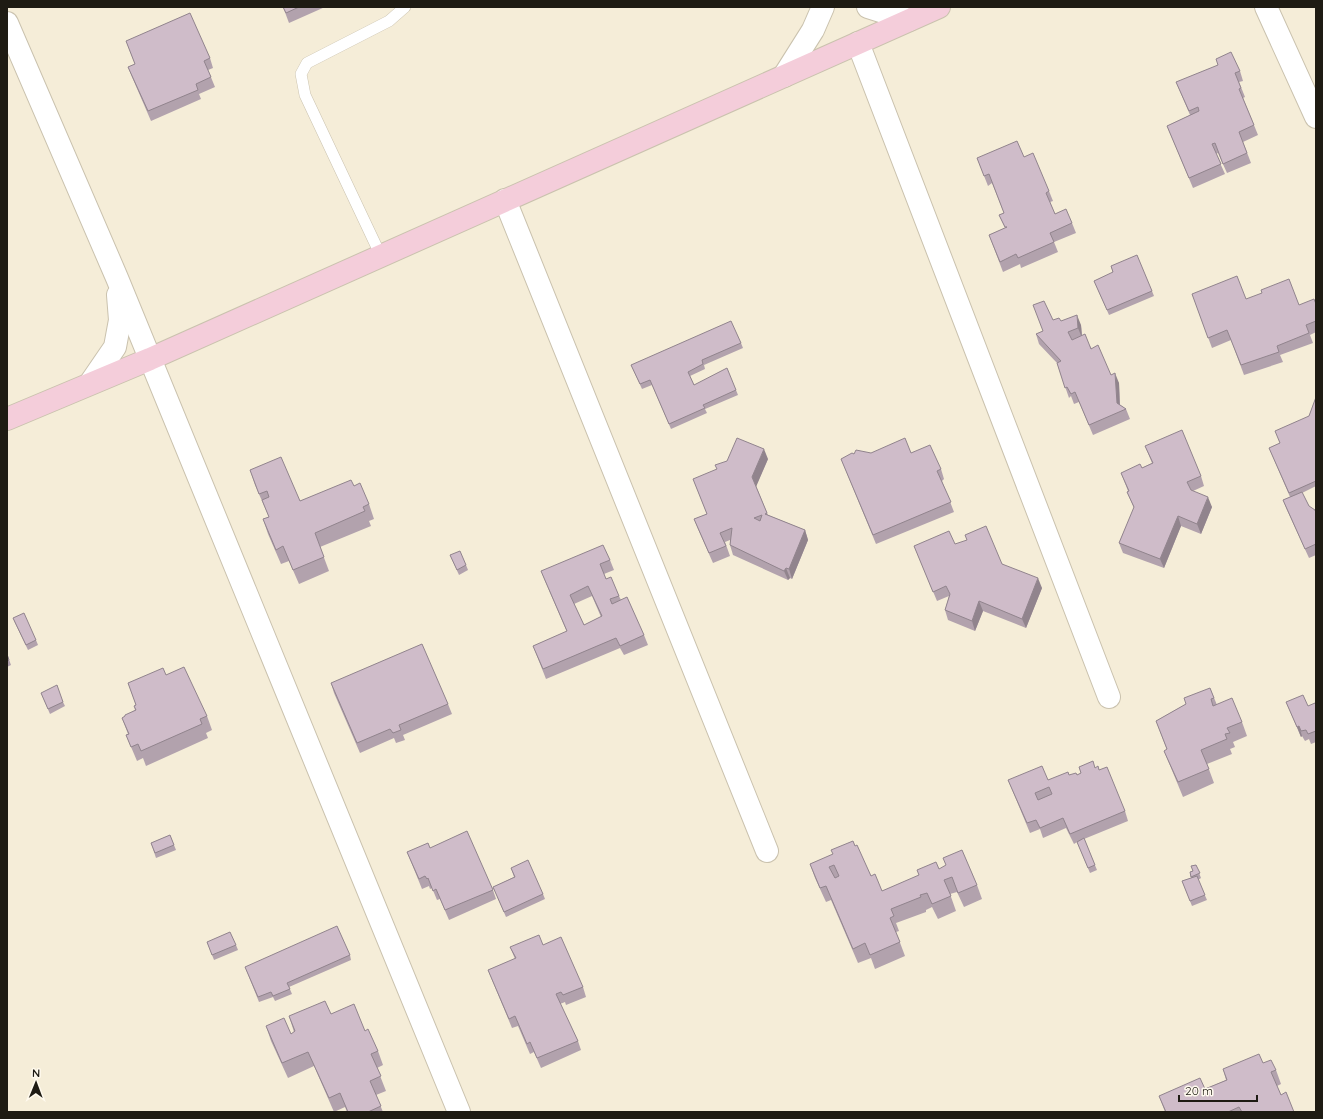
<svg xmlns="http://www.w3.org/2000/svg" width="1323" height="1119" font-family="Quicksand,sans-serif">
<style>
.lines{fill:none;stroke-linecap:round;stroke-linejoin:round}
.lane-casing{stroke:#cac2ae;stroke-width:12}
.street-casing{stroke:#cac2ae;stroke-width:24}
.secondary-casing{stroke:#cac2ae;stroke-width:24}
.lane{stroke:#fff;stroke-width:11}
.street{stroke:#fff;stroke-width:22}
.secondary{stroke:#f4cdda;stroke-width:22}
.wall{fill:#b2a2ad;fill-rule:evenodd}
.shaded-wall{fill:#91848d}
.building{fill:#cfbcc9;stroke:#91848d;fill-rule:evenodd}
</style>
<rect width="100%" height="100%" fill="#f5edd8"/>
<g class="lines">
<g class="lane-casing">
<path id="lane" d="M381,256l-76,-161 -4,-21 6,-11 82,-42 16,-14"/>
</g>
<g class="street-casing">
<g id="street">
<path d="M868,7l41,13"/>
<path d="M1266,7l50,110"/>
<path d="M7,23l110,255 342,834"/>
<path d="M858,43l251,654"/>
<path d="M784,76l29,-46 10,-23"/>
<path d="M505,200l262,651"/>
<path d="M91,382l24,-35 5,-27 -2,-25"/>
</g>
</g>
<g class="secondary-casing">
<path id="secondary" d="M7,419l143,-60 789,-352"/>
</g>
<use href="#lane" class="lane"/>
<use href="#street" class="street"/>
<use href="#secondary" class="secondary"/>
</g>
<g class="wall">
<path d="M283,7h42l-36,16z"/>
<path d="M126,41l84,17 3,10 -5,2 7,17 -16,7 2,5 -50,22 -19,-44 -4,-10 7,-3z"/>
<path d="M1240,71l3,10 -4,1 6,15 -2,1 15,37 -15,7 8,21 -24,10 -9,-20 -2,1 9,20 -32,14 -26,-62 23,-11 -14,-33z"/>
<path d="M1024,157l25,34 4,10 -3,1 5,12 17,9 4,10 -22,9 4,10 -37,16 -1,-4 -17,8 -14,-37 16,-7 -6,-13 5,-2 -12,-30 -4,3 -11,-28z"/>
<path d="M1111,266l41,25 2,5 -45,19 -15,-34 19,-8z"/>
<path d="M1192,294l107,11 17,-1v28l-6,3 3,8 -33,12 3,7 -39,13 -13,-35 -19,8z"/>
<path d="M1053,320l8,1 20,4 1,10 29,40 8,8 1,22 6,4 4,10 -37,16 -14,-33 -5,2 -3,-8 -2,2 -12,-35 -18,-19 -3,-10 7,-3z"/>
<path d="M741,343l2,5 -39,17 1,4 -15,7 4,9 42,5 2,5 -33,14 2,4 -36,16 -19,-44 -10,4 -11,-24z"/>
<path d="M1316,397v89l-14,7 7,13 7,7v42l-7,3 -22,-48 -4,-10 7,-3 -21,-49 11,-5 29,-27z"/>
<path d="M1145,446l56,30 3,10 -11,5 19,16 -11,27 -20,-8 -17,42 -41,-15 -4,-10 15,-35 -7,-16 1,-1 -7,-18 21,-5 10,-5z"/>
<path d="M871,453h40l30,16 3,10 -2,2 12,31 -78,32 -35,-85 13,-5z"/>
<path d="M768,459l-12,27 12,29 37,15 3,10 -16,39 -2,-1 -2,2 -55,-25 -3,-10v-5l-5,2 5,14 -17,7 -15,-34 -4,-10 13,-5 -14,-35z"/>
<path d="M250,470l50,31 54,-15 15,18 5,15 -5,2 2,5 -51,21 9,24 -30,13 -10,-23 -8,3 -13,-30 -5,-15 6,-2 -14,-32z"/>
<path d="M955,544l47,20 40,24 -16,40 -43,-17 -8,20 -27,-11 -3,-10 4,-14 -12,5 -23,-55z"/>
<path d="M450,555l16,10 2,5 -9,5z"/>
<path d="M610,560l4,10 -10,4 2,5 13,17 2,4 23,35 4,10 -24,10 -4,-7 -74,31 -13,-33 34,-14 -22,-51 -4,-10zM592,596l9,21 -17,8 -10,-21z"/>
<path d="M13,618l23,22 2,5 -10,5 -13,-27z"/>
<path d="M7,654l4,11 -4,2z"/>
<path d="M166,675l41,41 5,14 -6,3 2,5 -62,28 -3,-8 -6,3 -11,-26 2,-1 -6,-16 13,-8 -1,-4 2,-1 -8,-22z"/>
<path d="M331,683l117,21 4,10 -49,21 2,5 -9,3 -2,-5 -34,15 -26,-60z"/>
<path d="M1210,688l7,17 25,17 5,14 -14,6 2,5 -5,2 2,5 -25,10 7,19 -31,14 -19,-46 3,-1 -11,-29 30,-17z"/>
<path d="M41,693l22,9 2,4 -15,8z"/>
<path d="M1286,702l22,4h8v36l-5,2 -2,-5 -4,2 -3,-5 -1,1z"/>
<path d="M1079,767l16,1 4,2 26,41 3,10 -44,18 13,31 -7,3 -13,-31 -3,2 -8,-16 -23,10 -3,-9 -10,4 -22,-53h40l21,-5h8l4,-2z"/>
<path d="M170,835l6,15 -20,8 -5,-15z"/>
<path d="M855,846l16,30 11,15 57,-22 38,16 5,14 -18,8 -7,-15 -7,2 6,17 -18,8 -6,-12 -6,3v2l-30,11 3,8 -3,1 9,24 -30,13 -4,-11 -13,5 -27,-63 -5,2 -11,-24 -5,-14z"/>
<path d="M430,848l63,42 3,9 -47,21 -9,-21 -3,1 -5,-12 -2,1 -1,-3 -7,3 -15,-37z"/>
<path d="M1196,865l5,13 -3,2 9,20 -15,6 -10,-25 9,-3 -1,-6 3,-1 -2,-5z"/>
<path d="M511,868l32,26 2,5 -39,18 -13,-30 21,-10z"/>
<path d="M207,942l29,3 2,5 -24,10z"/>
<path d="M543,945l40,42 3,10 -20,8 -1,-3 -5,2 18,37 3,9 -40,18 -7,-16 -4,2 -12,-28 -6,2 -20,-48 -4,-10 27,-11 -5,-12z"/>
<path d="M350,955l1,5 -62,27 3,7 -17,7 -2,-4 -14,5 -14,-35z"/>
<path d="M331,1014l34,17 13,20 5,14 -6,3 9,23 -10,4 7,17h-36l-2,-5 -11,5 -20,-46 -26,12 -17,-37 -5,-15 25,8 3,-2 -5,-16z"/>
<path d="M1263,1063l13,7 5,14 -4,2 4,9 13,17h-129l-6,-16 46,-7 21,-9 -3,-11z"/>
</g>
<g class="shaded-wall">
<path d="M1077,315l4,10 1,13 -4,-10z"/>
<path d="M1115,373l4,10 1,29 -3,-9z"/>
<path d="M764,449l4,10 -12,28 -4,-10z"/>
<path d="M1208,497l4,10 -11,27 -4,-10z"/>
<path d="M1178,516l3,10 -17,42 -4,-9z"/>
<path d="M805,530l3,10 -16,39 -3,-10z"/>
<path d="M786,568l4,10 -2,2 -4,-9z"/>
<path d="M1038,578l4,10 -16,40 -4,-9z"/>
<path d="M979,601l4,10 -8,20 -3,-10z"/>
<path d="M1299,726l3,10 -1,1 -4,-10z"/>
</g>
<g class="building">
<path d="M283,7h16l-13,6z"/>
<path d="M190,13l20,45 -6,3 7,16 -15,7 2,6 -50,21 -20,-44 7,-3 -9,-23z"/>
<path d="M1231,52l9,19 -5,2 6,15 -2,1 15,36 -15,7 8,21 -24,11 -8,-21 -3,1 9,20 -32,14 -22,-52 32,-15 -1,-4 -9,4 -13,-29 42,-17 -2,-6z"/>
<path d="M1017,141l7,16 9,-4 16,38 -3,2 9,21 11,-5 6,14 -22,10 4,9 -36,16 -2,-4 -16,8 -11,-27 18,-8h-2l-6,-12 5,-2 -15,-39 -5,2 -7,-18z"/>
<path d="M1137,255l15,36 -45,19 -13,-29 19,-9 -2,-6z"/>
<path d="M1237,276l9,23 16,-6 -1,-3 28,-11 10,26 15,-6 2,5v17l-10,4 3,8 -32,13 2,6 -38,13 -14,-35 -19,8 -16,-44z"/>
<path d="M1044,301l9,19 6,-2 2,3 16,-6 1,13 -10,4 4,8 13,-6 6,15 7,-4 13,30 4,-2 2,30 9,6 -37,16 -14,-33 -4,2 -4,-7 -2,1 -8,-25 4,-2 -25,-27 7,-3 -10,-26z"/>
<path d="M731,321l10,22 -39,17 1,4 -15,8 6,13 33,-17 9,22 -33,15 2,3 -36,16 -19,-44 -10,4 -9,-19z"/>
<path d="M1316,397v84l-27,12 -20,-45 11,-5 -5,-12 34,-15z"/>
<path d="M1182,430l19,46 -14,6 4,8 17,7 -11,27 -19,-8 -18,43 -41,-16 15,-36 -7,-15 2,-1 -8,-18 19,-9 2,4 11,-5 -8,-17z"/>
<path d="M737,438l27,11 -12,28 15,36 -2,1 40,16 -16,39 -3,-1 -2,3 -54,-26 2,-17 -12,5 6,13 -17,7 -15,-34 13,-5 -14,-35 24,-10 -2,-4 12,-4zM762,515l-2,6 -6,-3z"/>
<path d="M905,438l6,15 19,-8 11,24 -4,2 14,31 -78,33 -32,-76 11,-6 2,1 2,-4 15,3z"/>
<path d="M281,457l19,44 51,-21 3,6 6,-3 9,21 -6,3 2,4 -50,22 9,24 -31,13 -10,-24 -7,4 -13,-31 6,-2 -7,-17 7,-3 -2,-6 -8,3 -9,-24z"/>
<path d="M1302,492l7,14 6,4 1,3v31l-11,5 -22,-49z"/>
<path d="M986,526l16,38 36,14 -16,41 -43,-18 -7,20 -27,-11 5,-16 -4,-8 -13,6 -19,-46 35,-15 6,13 12,-4 -2,-5z"/>
<path d="M603,545l7,15 -10,4 6,15 5,-2 8,19 -9,3 2,5 15,-7 17,38 -24,11 -4,-8 -73,31 -10,-23 34,-15 -26,-60zM588,586l14,30 -18,9 -14,-30z"/>
<path d="M460,551l6,14 -9,5 -7,-15z"/>
<path d="M24,613l12,27 -10,5 -13,-27z"/>
<path d="M422,644l26,60 -49,21 2,5 -8,3 -3,-4 -33,14 -26,-60z"/>
<path d="M7,654l2,6 -2,1z"/>
<path d="M184,667l23,49 -7,3 2,5 -61,27 -3,-7 -7,3 -5,-12 3,-1 -7,-16 3,-2v-1l11,-5 -2,-4 2,-1 -8,-22 35,-15 3,7z"/>
<path d="M57,685l6,17 -15,7 -7,-16z"/>
<path d="M1210,688l4,10 -3,1 2,7 19,-8 10,24 -15,6 3,5 -5,1 2,5 -26,11 8,19 -31,13 -14,-31 3,-2 -11,-28 30,-17 -2,-6z"/>
<path d="M1303,695l5,11 7,-3 1,3v25l-8,3 -2,-4 -5,1 -2,-5 -2,1 -11,-25z"/>
<path d="M1093,761l2,7 3,-2 1,4 8,-3 18,44 -55,23 -7,-16 -23,10 -4,-8 -9,3 -19,-43 34,-14 6,14 20,-8 1,3 7,-2 1,2 4,-2 -2,-6zM1049,787l3,7 -14,6 -3,-7z"/>
<path d="M467,831l26,59 -48,20 -9,-21 -3,2 -5,-13 -1,1 -2,-3 -6,3 -12,-27 21,-9 2,5z"/>
<path d="M170,835l4,10 -19,8 -4,-10z"/>
<path d="M1084,838l11,27 -7,3 -11,-26z"/>
<path d="M853,841l2,5 2,-1 14,31 4,-2 7,17 37,-16 -2,-5 19,-8 3,7 7,-4 -3,-7 19,-8 15,35 -19,8 -6,-16 -8,3 7,16 -19,8 -5,-11 -7,2 1,2 -30,12 3,7 -4,2 10,24 -30,13 -5,-12 -12,6 -27,-63 -6,2 -10,-24 23,-10 -2,-4zM834,865l5,11 -4,2 -6,-11z"/>
<path d="M528,860l15,34 -39,18 -11,-25 22,-10 -4,-9z"/>
<path d="M1196,865l4,8 -9,4 -1,-5 3,-1 -2,-5z"/>
<path d="M1197,876l8,19 -15,6 -8,-20z"/>
<path d="M337,926l13,29 -63,28 3,6 -17,7 -2,-4 -13,5 -13,-30z"/>
<path d="M230,932l6,13 -24,10 -5,-13z"/>
<path d="M539,935l4,10 18,-8 22,50 -20,8 -2,-3 -5,2 22,47 -41,17 -7,-16 -3,2 -12,-28 -6,3 -21,-49 28,-12 -6,-11z"/>
<path d="M325,1001l6,13 23,-10 11,27 3,-2 10,22 -7,3 10,22 -11,5 11,25 -13,6h-20l-8,-19 -11,5 -21,-46 -26,11 -16,-37 18,-8 7,16 4,-3 -6,-15z"/>
<path d="M1259,1054l4,9 8,-3 5,10 -5,2 10,23 5,-3 8,20h-52l-3,-5 -11,5h-62l-7,-16 41,-18 5,11 22,-9 -4,-11z"/>
</g>
<rect width="1323" height="1119" fill="none" stroke="#1e1b13" stroke-width="16"/>
<g transform="translate(36 1083) rotate(1)" stroke="#fffaee" stroke-width="3" paint-order="stroke">
<path d="M0-3L7 15L0 10L-7 15Z" fill="#1e1b13"/>
<text y="-6" font-size="11" font-weight="bold" text-anchor="middle" fill="#1e1b13">N</text>
</g>
<path d="M1179 1095v6h78v-6" fill="none" stroke="#1e1b13" stroke-width="2"/>
<text x="1185" y="1095" font-size="12" fill="#1e1b13" stroke="#fffaee" stroke-width="3" paint-order="stroke">20 m</text>
</svg>
